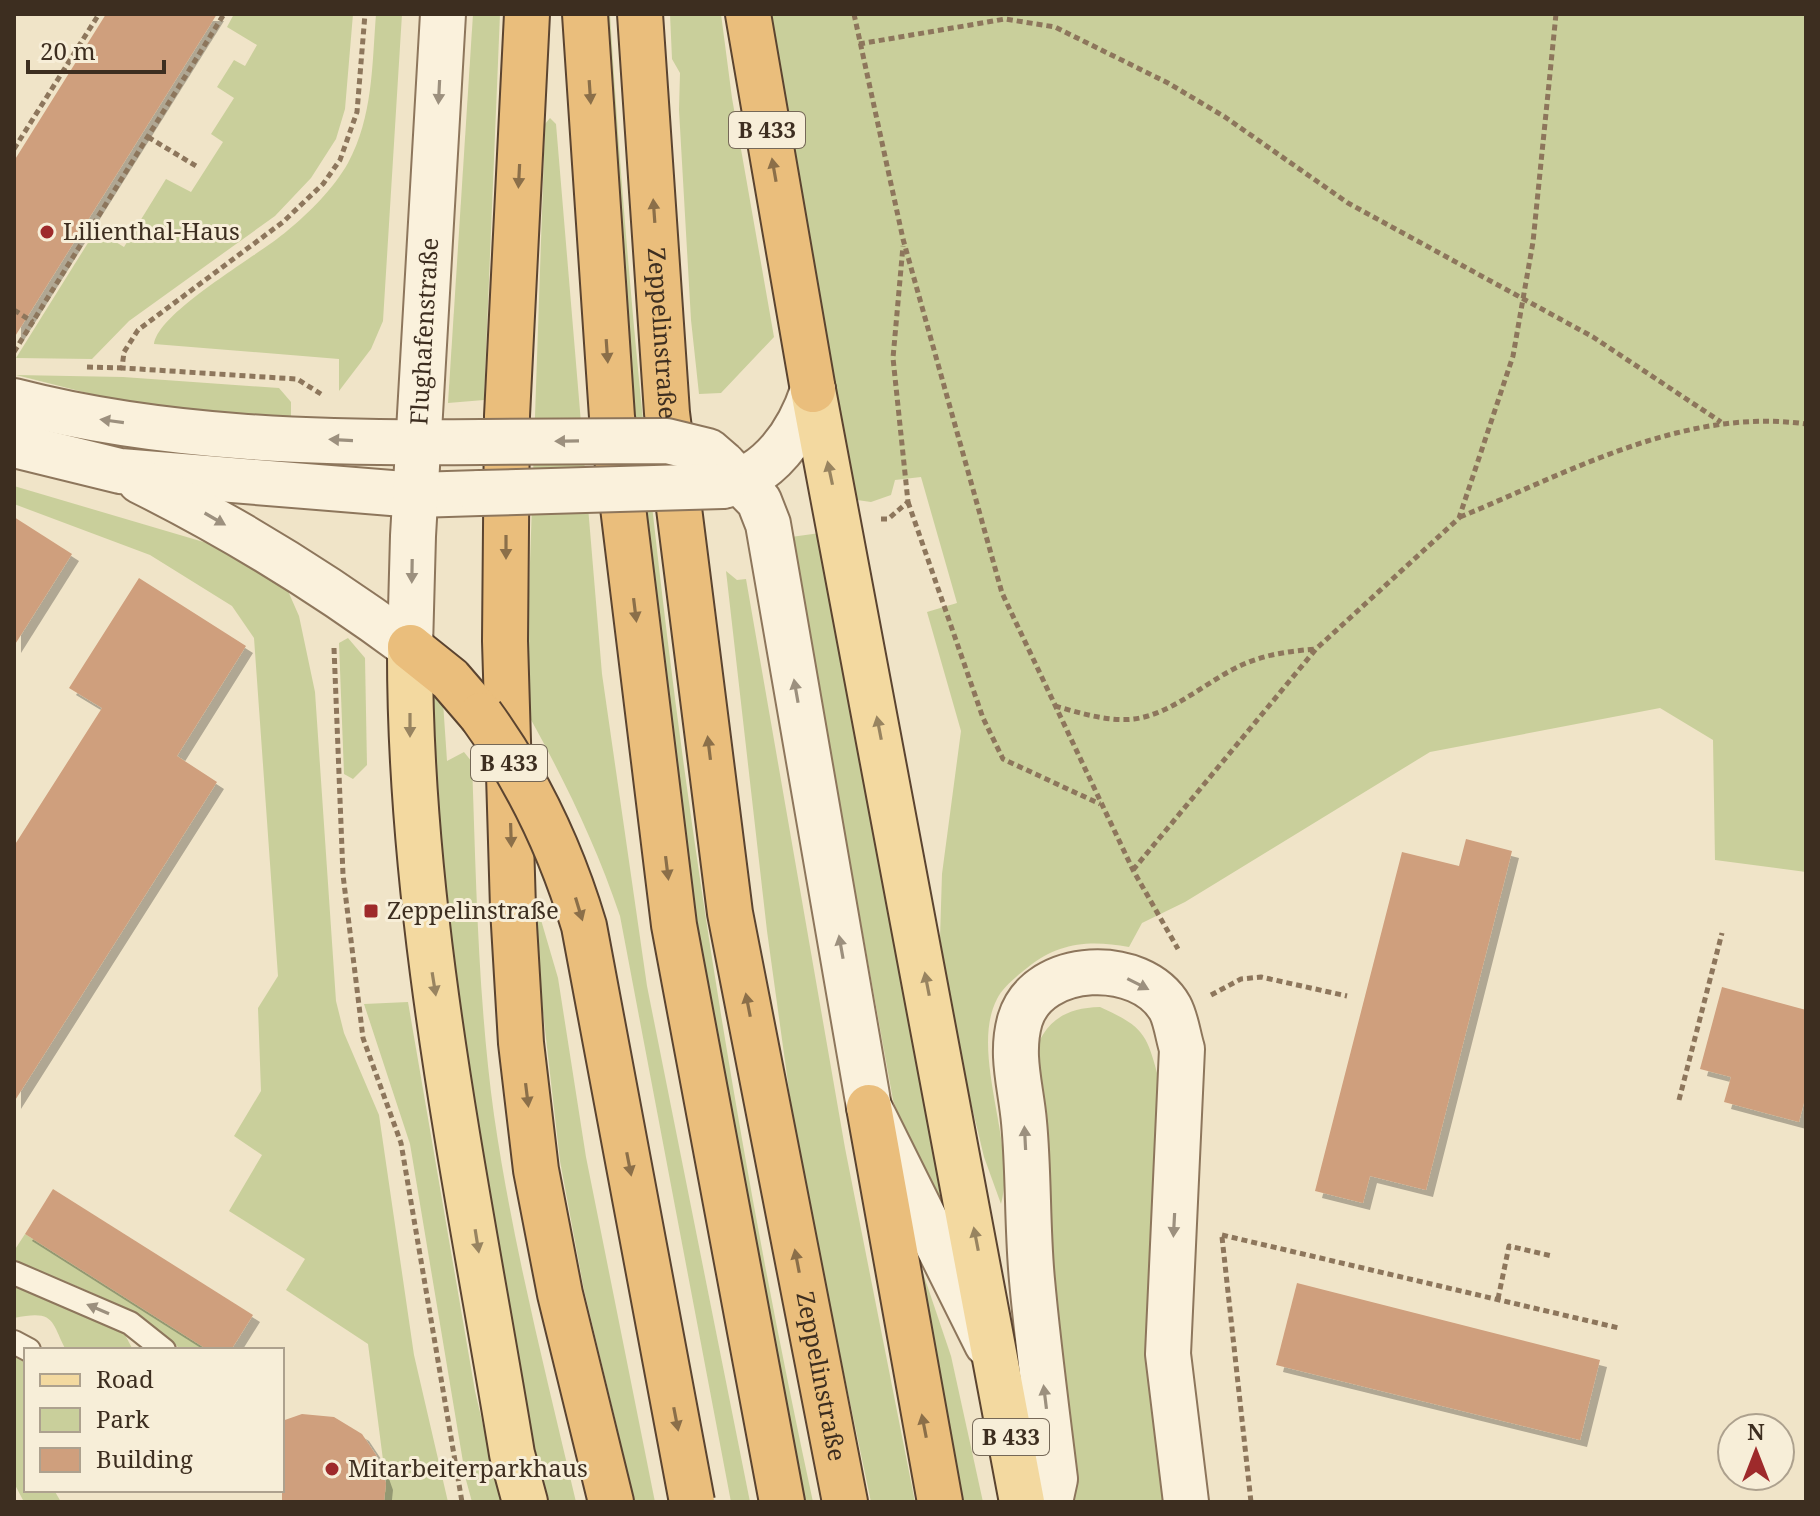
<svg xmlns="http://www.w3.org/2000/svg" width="1820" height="1516" font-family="'Noto Serif',serif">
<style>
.green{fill:#c9cf9b}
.building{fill:#cf9f7d;filter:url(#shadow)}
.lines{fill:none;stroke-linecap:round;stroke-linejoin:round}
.service-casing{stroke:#8d765c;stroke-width:26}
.minor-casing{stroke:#8d765c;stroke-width:48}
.primary-casing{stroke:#5b4430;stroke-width:48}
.trunk-casing{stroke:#5b4430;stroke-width:48}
.path{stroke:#8d765c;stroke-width:5;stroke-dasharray:6 4;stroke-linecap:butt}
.service{stroke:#faf1dc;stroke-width:22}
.minor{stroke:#faf1dc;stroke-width:44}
.primary{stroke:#f3d9a0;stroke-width:44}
.trunk{stroke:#eabe7c;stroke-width:44}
.minor-bridge-casing{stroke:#8d765c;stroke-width:48;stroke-linecap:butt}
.trunk-bridge-casing{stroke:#5b4430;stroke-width:48;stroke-linecap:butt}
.minor-bridge{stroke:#faf1dc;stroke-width:44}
.trunk-bridge{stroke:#eabe7c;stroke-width:44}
.oneway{fill:#9c907e}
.oneway2{fill:#8b6f49}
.oneway3{fill:#988460}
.poi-dot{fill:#9e2a2b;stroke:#f7eed8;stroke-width:3}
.labels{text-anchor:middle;stroke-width:6;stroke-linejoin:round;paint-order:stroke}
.shield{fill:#f7eed8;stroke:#756857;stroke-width:2}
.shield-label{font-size:22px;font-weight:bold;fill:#3d2e20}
.poi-label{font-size:24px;fill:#3d2e20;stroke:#f7eed8;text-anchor:start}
.street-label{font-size:24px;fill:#3d2e20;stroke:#f7eed8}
</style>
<defs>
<filter id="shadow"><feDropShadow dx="7" dy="7" stdDeviation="0" flood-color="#0004"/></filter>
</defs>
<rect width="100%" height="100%" fill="#f0e4c8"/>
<g class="green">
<path d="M234,14h119l-8,95 -9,30 -25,39 -36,38 -146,105 -37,38 -76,-1 80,-128 28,17 42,-68 25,13 32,-50 -12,-8 23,-36 -17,-11 17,-27 11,6 12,-21 -30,-18z"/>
<path d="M376,14h26l-19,307 -12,28 -32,42v-32l-185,-15c5,-33 104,-88 133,-113 22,-18 47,-43 61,-68 25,-46 24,-98 28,-149z"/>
<path d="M473,14h27l-16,386 -36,3z"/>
<path d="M598,14h12c31,501 97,997 203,1488h-15l-106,-551 -49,-386z"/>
<path d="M670,14h51l11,84 42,239 -53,56 -22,1 -8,-74 -12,-210 1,-37 -8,-14z"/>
<path d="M770,14h1036v858l-91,-12 -2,-120 -53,-32 -230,44 -245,150 -43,21 -13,24c-39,-7 -70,-5 -102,21 -10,8 -24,19 -30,31 -28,54 20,146 4,205l-17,-47 -19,-79 -25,-140 2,-64 19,-143 -34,-119 30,-9 -36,-126 -26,3 -4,15 -20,7 -14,-2 -49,-249z"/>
<path d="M550,118l6,6 46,550 45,312 103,516h-19l-111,-586c-25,-74 -57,-139 -95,-207l20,-585z"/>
<path d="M16,375l107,2 156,11 12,14v14l-18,4 -154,-19z"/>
<path d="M14,486l193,57 52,25 29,23 11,25 16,76 21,309 8,32 35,82 35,240 34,147h-64l2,-19 -18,-139 -82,-54 19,-31 -76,-48 33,-56 -28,-19 27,-45 -3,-83 20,-32 -24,-338 -22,-32 -82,-51 -136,-51z"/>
<path d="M820,533l124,662v20l-14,-17 -37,-98 -102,-563z"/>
<path d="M726,571l11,9 9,-1 99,569 70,354h-44l-73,-347 -31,-224z"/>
<path d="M348,638l17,20 2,107 -14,14 -9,-5 -5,-131z"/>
<path d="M431,691l12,11 4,59 17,-9 8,10c4,117 6,237 22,353 19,131 52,259 82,387h-27l-15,-57 -64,-330 -40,-357z"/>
<path d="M527,872l31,106 28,179 69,345h-20l-51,-212 -24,-129z"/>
<path d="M408,1002l67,389 26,111h-29l-6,-22 -56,-336 -46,-140z"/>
<path d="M1100,1007c45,20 47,28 59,73l9,422h-102l-35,-438c10,-38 28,-56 69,-57z"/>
<path d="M25,1234l183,116h-27c-42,-45 -112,-65 -167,-90v-9z"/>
<path d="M915,1265l8,8 28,83 32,146h-23z"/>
<path d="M14,1284l108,45 11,21h-67c-15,-28 -10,-41 -52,-32z"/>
<path d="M14,1355l12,8v127h28l7,12h-37l-10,-19z"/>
</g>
<g class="building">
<path d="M106,14h111l-203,324v-177z"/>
<path d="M14,517l58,37 -58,92z"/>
<path d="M139,578l107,68 -69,110 40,26 -203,320v-256l88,-138 -33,-20z"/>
<path d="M1466,839l46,12 -86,339 -56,-14 -7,27 -48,-12 87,-339 57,14z"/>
<path d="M1722,987l84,23v85l-7,27 -75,-20 7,-25 -31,-8z"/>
<path d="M53,1189l200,126 -22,35h-23l-183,-116z"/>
<path d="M1297,1283l303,77 -20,80 -304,-75z"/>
<path d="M302,1414l32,3 28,17 14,21 10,28 -2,19h-102v-81z"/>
</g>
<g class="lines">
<g class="service-casing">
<g id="service">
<path d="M14,1273l116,50 34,27"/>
<path d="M14,1342l15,8"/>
</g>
</g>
<g class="minor-casing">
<g id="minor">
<path d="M14,401c151,39 313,43 468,41"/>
<path d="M14,445l106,26 296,24 64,-2"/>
<path d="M723,464l36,37 9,23 101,583 118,237"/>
<path d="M140,481c96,48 185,103 270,166"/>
<path d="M723,486c47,-10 76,-53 90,-96"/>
<path id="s1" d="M410,647l3,-111 30,-522"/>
<path d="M1050,1502l5,-23c-8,-66 -17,-133 -23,-199 -5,-52 -3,-106 -8,-158 -3,-35 -14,-67 -4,-102 18,-60 121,-63 150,-12 6,11 8,28 12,41l-14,305 18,148"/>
</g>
</g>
<g class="primary-casing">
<g id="primary">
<path d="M813,390l209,1112"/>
<path d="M410,647c-1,272 58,540 102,807l13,48"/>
</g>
</g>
<g class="trunk-casing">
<g id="trunk">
<path d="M527,14l-20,402 -2,225 8,267 8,135 15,127 24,124 51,208"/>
<path d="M585,14l27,403 62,508 108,577"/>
<path id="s2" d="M640,14l27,399 63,500 115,589"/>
<path d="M748,14l65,376"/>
<path d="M410,647l40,32 31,36"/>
<path d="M869,1107l71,395"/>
</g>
</g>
<g class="path">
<path d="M854,14l49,225 99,354 131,277 45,79"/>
<path d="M859,44l146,-25 50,8 113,56 57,34 123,86 245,134 128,85"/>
<path d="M148,137l48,29"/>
<path d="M14,149l85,-135"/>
<path d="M14,310l19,12"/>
<path d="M14,352l210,-338"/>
<path d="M87,367l35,1"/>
<path d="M321,394l-24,-15 -175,-11 2,-16 14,-22 145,-108 40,-38 17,-24 17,-48 8,-98"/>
<path d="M908,502l75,216 20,41 97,45"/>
<path d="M1460,517c110,-45 224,-110 346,-93"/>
<path d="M881,519h7l20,-17 -15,-144 10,-112"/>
<path d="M334,648l9,227 20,163 38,105 61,359"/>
<path d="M1055,706c25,7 53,16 79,13 39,-5 75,-40 110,-55 23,-10 47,-13 72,-15"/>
<path d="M1133,870l183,-221 143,-131 54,-162 20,-114 23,-228"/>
<path d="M1211,995l30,-16 20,-2 86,19"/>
<path d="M1679,1100l43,-167"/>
<path d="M1222,1235l397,93"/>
<path d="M1222,1237l29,265"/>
<path d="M1498,1299l11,-53 43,10"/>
</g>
<use href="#service" class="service"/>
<use href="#minor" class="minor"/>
<use href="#primary" class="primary"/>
<use href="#trunk" class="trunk"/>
<g class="minor-bridge-casing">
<g id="minor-bridge">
<path d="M482,442l185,-1 41,10 15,13"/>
<path d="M480,493l243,-7"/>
</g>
</g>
<g class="trunk-bridge-casing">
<path id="trunk-bridge" d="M481,715c48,66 80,134 103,211l108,576"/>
</g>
<use href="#minor-bridge" class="minor-bridge"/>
<use href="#trunk-bridge" class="trunk-bridge"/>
</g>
<defs><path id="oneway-solid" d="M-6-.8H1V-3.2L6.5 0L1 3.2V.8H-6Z" transform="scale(2)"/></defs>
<g class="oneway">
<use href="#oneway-solid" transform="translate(439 92) rotate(93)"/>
<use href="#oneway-solid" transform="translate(112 421) rotate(-172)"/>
<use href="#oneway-solid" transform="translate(341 440) rotate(-177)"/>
<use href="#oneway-solid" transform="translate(567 441) rotate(179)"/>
<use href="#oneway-solid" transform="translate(215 519) rotate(30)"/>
<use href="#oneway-solid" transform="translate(412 571) rotate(91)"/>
<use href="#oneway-solid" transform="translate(796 691) rotate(-100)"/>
<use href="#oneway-solid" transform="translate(841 947) rotate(-100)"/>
<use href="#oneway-solid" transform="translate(1138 984) rotate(27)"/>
<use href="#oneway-solid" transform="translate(1025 1138) rotate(-93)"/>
<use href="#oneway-solid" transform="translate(1174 1225) rotate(93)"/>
<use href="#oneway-solid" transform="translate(98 1309) rotate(-157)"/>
<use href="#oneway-solid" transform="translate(1045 1397) rotate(-97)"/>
</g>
<g class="oneway2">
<use href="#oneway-solid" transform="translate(590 92) rotate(86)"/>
<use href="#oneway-solid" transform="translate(774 170) rotate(-100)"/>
<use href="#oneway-solid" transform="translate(519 176) rotate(93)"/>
<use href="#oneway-solid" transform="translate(654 211) rotate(-94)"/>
<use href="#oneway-solid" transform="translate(607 351) rotate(86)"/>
<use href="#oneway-solid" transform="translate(506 547) rotate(90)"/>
<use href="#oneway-solid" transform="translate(635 610) rotate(83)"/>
<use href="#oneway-solid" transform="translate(709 748) rotate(-97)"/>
<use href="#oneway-solid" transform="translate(511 835) rotate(88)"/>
<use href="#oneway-solid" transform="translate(667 868) rotate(83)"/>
<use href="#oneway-solid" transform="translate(579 909) rotate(73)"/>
<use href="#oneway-solid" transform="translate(748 1005) rotate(-101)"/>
<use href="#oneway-solid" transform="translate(527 1095) rotate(83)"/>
<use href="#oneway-solid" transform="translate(629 1164) rotate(79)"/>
<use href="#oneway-solid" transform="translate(797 1261) rotate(-101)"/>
<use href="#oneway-solid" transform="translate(676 1419) rotate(79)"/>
<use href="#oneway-solid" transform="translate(924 1426) rotate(-101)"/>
</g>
<g class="oneway3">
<use href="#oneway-solid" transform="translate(830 473) rotate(-102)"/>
<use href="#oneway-solid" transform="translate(410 725) rotate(90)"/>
<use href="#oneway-solid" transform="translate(879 728) rotate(-101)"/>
<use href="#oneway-solid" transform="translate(434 984) rotate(81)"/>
<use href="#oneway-solid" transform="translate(927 984) rotate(-101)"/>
<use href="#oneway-solid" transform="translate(976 1239) rotate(-101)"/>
<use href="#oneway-solid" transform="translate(477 1241) rotate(81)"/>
</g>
<g class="poi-dot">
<circle cx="47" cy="232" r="8"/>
<rect x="363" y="903" width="16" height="16" rx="4"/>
<circle cx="332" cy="1469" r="8"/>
</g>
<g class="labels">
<g class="shield">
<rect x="729" y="112" width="76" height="36" rx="6"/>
<rect x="471" y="745" width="76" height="36" rx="6"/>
<rect x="973" y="1419" width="76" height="36" rx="6"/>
</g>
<g class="shield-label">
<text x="767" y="138">B 433</text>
<text x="509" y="771">B 433</text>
<text x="1011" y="1445">B 433</text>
</g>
<g class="poi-label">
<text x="63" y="240">Lilienthal-Haus</text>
<text x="387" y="919">Zeppelinstraße</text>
<text x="348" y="1477">Mitarbeiterparkhaus</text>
</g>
<g class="street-label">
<text dy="8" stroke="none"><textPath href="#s1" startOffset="316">Flughafenstraße</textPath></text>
<text dy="8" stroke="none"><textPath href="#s2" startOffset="320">Zeppelinstraße</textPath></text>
<text dy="8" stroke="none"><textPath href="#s2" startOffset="1376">Zeppelinstraße</textPath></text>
</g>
</g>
<rect width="1820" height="1516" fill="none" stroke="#3d2e20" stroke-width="32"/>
<rect x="24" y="1348" width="260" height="144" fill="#f7eed8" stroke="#ada18e" stroke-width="2"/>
<rect x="40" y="1374" width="40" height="12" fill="#f3d9a0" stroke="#ada18e" stroke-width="2"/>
<text x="96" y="1388" font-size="24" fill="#3d2e20">Road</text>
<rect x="40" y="1408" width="40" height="24" fill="#c9cf9b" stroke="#ada18e" stroke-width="2"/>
<text x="96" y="1428" font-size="24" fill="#3d2e20">Park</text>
<rect x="40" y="1448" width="40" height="24" fill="#cf9f7d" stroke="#ada18e" stroke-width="2"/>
<text x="96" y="1468" font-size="24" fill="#3d2e20">Building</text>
<g transform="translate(1756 1452)"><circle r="38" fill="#f7eed8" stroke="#ada18e" stroke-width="2"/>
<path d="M0-6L14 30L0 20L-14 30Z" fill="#9e2a2b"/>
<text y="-12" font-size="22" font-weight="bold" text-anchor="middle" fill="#3d2e20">N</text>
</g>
<path d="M28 60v12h136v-12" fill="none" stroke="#3d2e20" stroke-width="4"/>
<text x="40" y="60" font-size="24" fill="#3d2e20" stroke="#f7eed8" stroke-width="6" paint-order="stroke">20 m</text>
</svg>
